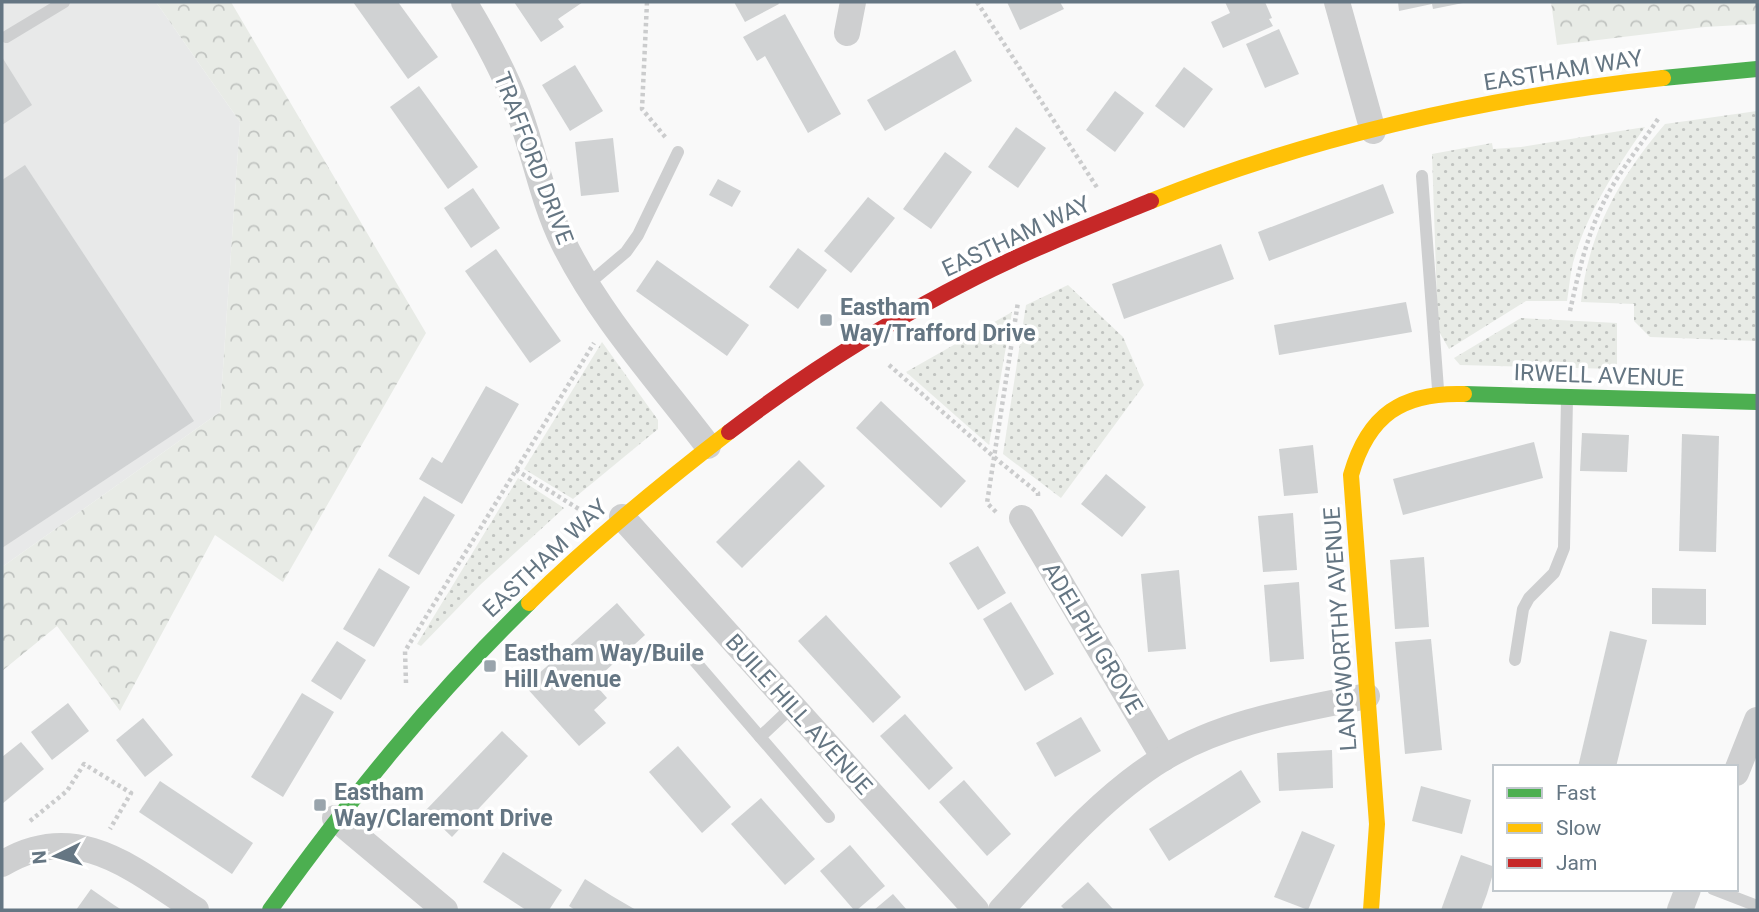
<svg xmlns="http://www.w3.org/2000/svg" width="1759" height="912" font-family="Roboto,sans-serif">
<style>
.built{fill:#e8e9e9}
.grass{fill:url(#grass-dots)}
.forest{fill:url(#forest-crowns)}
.building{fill:#d0d2d3}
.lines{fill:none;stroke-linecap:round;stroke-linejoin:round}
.path{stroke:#cbcccd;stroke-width:4.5;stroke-dasharray:3.5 3.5;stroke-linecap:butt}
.lane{stroke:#cecfd0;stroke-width:12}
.street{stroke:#cecfd0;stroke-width:26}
.fast{stroke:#4caf50;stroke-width:16}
.slow{stroke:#ffc107;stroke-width:16}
.jam{stroke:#c62828;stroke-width:16}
.poi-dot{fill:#99a4ac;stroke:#fff;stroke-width:2.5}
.labels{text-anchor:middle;stroke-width:7;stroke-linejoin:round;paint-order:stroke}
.street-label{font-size:23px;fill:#657683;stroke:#fff}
.poi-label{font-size:23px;font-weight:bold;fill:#657683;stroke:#fff;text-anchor:start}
</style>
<defs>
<pattern id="grass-dots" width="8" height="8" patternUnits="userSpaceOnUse" patternTransform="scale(1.75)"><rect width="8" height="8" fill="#e8ebe6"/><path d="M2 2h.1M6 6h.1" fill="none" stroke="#c0c3c0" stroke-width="1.8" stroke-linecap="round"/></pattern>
<pattern id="forest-crowns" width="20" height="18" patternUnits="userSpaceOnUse" patternTransform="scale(1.75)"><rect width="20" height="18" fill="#e8ebe6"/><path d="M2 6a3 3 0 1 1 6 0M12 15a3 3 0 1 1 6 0" fill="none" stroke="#c0c3c0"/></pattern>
</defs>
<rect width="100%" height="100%" fill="#f9f9f9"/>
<path class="built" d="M2,2h154l84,120 -20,290 -218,155z"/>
<g class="grass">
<path d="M1757,111v230l-107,-4 -16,-16v-17l-53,-2c7,-69 40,-127 84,-178z"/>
<path d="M1645,127c-30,43 -58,85 -72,136 -3,12 -4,26 -6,38h-41l-77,48 -11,-19 -6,-176 60,-11 1,6 28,-2z"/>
<path d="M1068,285l55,52 21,48 -83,113 -58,-44 23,-149z"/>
<path d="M1012,312l-23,133 -83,-73z"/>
<path d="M1521,318l96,5v46l-157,-4 -6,-7z"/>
<path d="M602,342l56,78v9l-85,70 -49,-30z"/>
<path d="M518,478l46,30 -84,77 -59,61 -4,-2z"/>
</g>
<g class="forest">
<path d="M156,2h75l195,331 -143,249 -68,-47 -95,176 -63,-85 -55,45v-104l218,-155 20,-290z"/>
<path d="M1551,2h206v22l-52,3 -148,18z"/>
</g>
<g class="building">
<path d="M353,2h45l40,55 -30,22z"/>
<path d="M514,2h69l-25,17 6,8 -23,15z"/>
<path d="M734,2h44l1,2 -34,18z"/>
<path d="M1007,2h53l4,7 -44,21z"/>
<path d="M1225,2h40l7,16 -3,1 4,7 -50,22 -12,-26 19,-9z"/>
<path d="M1398,2h64l1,1 -30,6 -1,-5 -33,7z"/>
<path d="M785,14l56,100 -33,19 -43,-77 -8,5 -14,-24z"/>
<path d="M1279,29l20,45 -34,14 -19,-44z"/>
<path d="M955,50l17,31 -87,50 -18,-31z"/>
<path d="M2,57l30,48 -30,20z"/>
<path d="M575,65l28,46 -33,20 -28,-46z"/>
<path d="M1184,67l29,22 -29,39 -29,-22z"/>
<path d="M419,86l59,81 -30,22 -58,-82z"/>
<path d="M1115,91l29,22 -29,39 -29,-22z"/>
<path d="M1016,127l30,21 -28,40 -30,-21z"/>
<path d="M613,138l6,54 -38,4 -6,-54z"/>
<path d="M945,152l27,20 -41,57 -28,-20z"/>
<path d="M25,165l169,256 -192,127v-368z"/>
<path d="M718,179l23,12 -9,16 -23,-12z"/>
<path d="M1383,184l11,29 -125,48 -11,-29z"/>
<path d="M473,188l27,40 -29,20 -27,-40z"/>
<path d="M868,197l27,21 -44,55 -27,-22z"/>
<path d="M1221,244l13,35 -110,40 -12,-35z"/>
<path d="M798,248l29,22 -29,39 -29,-22z"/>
<path d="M496,249l65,92 -31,22 -65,-92z"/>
<path d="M657,260l92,65 -22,31 -91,-65z"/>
<path d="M1406,302l6,30 -133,23 -5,-30z"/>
<path d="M486,386l33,18 -57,100 -43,-25 13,-22 10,6z"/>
<path d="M881,401l85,80 -25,27 -85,-80z"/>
<path d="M1582,433l47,2 -2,37 -47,-1z"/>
<path d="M1682,434l37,2 -3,116 -37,-1z"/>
<path d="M1534,442l9,36 -140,37 -10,-36z"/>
<path d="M1313,445l5,48 -34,3 -5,-47z"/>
<path d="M799,460l26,26 -83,82 -26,-26z"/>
<path d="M1106,474l40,33 -24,30 -41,-33z"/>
<path d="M424,496l31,19 -36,60 -31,-19z"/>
<path d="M1293,513l4,57 -34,2 -5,-56z"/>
<path d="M978,546l28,47 -28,17 -29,-47z"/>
<path d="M1424,557l5,70 -34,2 -5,-69z"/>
<path d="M379,568l31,19 -36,60 -31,-18z"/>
<path d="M1179,570l7,79 -38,3 -7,-78z"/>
<path d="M1299,582l5,77 -34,3 -6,-77z"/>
<path d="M1652,588l54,1v36l-54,-1z"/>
<path d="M1011,602l43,72 -29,17 -42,-72z"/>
<path d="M617,603l28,32 -52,47 14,16 -13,12 12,13 -27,23 -54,-60z"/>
<path d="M826,615l75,82 -28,26 -75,-82z"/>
<path d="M1610,631l37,9 -31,127h-38z"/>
<path d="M1431,639l11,111 -37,4 -10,-112z"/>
<path d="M337,641l29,19 -25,40 -30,-19z"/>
<path d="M302,693l32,19 -51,85 -32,-20z"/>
<path d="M68,703l21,28 -37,29 -21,-28z"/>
<path d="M905,714l48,54 -24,22 -49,-54z"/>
<path d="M1081,717l20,34 -46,26 -19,-34z"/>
<path d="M143,718l30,37 -28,22 -29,-37z"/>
<path d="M502,731l26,25 -76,81 -27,-26z"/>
<path d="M21,742l23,27 -42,35v-47z"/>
<path d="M678,746l53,61 -29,26 -53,-61z"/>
<path d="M1332,750l1,38 -54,3 -2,-38z"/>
<path d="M1241,770l20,32 -92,59 -20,-32z"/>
<path d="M964,780l47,54 -24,22 -48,-54z"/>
<path d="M160,781l93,62 -21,31 -93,-62z"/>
<path d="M1421,786l50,14 -9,34 -50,-13z"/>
<path d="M761,798l54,61 -30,26 -54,-61z"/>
<path d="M1302,831l33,14 -27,65 -34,-13z"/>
<path d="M850,845l35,41 -28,24h-3l-34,-39z"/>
<path d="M503,852l59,38 -13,20h-23l-43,-28z"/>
<path d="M1461,855l34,12 -8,27 -6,16h-40z"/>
<path d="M585,879l27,17 24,14h-61l-6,-4z"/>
<path d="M1088,882l24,26 2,2h-49l-4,-4z"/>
<path d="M91,889l23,16 8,5h-46z"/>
<path d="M893,894l14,16h-33z"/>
</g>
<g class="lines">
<g class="path">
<path d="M647,2l-5,107 24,29"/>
<path d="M977,2l121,187"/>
<path d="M1570,311c9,-41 18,-81 39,-119 14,-25 33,-49 49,-73"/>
<path d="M889,365l105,92 44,36v4"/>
<path d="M516,470l66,41"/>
<path d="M996,512l-9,-9 31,-201"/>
<path d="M406,683l-1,-32 189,-308"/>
<path d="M30,821l37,-30 17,-27 47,29 -21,36"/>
</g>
<g class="lane">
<path d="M6,37l58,-35"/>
<path d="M1422,176l16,213"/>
<path d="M587,285l39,-33 12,-17 40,-83"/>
<path d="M687,652l142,165"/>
<path d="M1515,660l8,-51 6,-11 25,-25 10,-25 3,-149"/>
<path d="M760,737l32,-30"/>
<path d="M1713,889l44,17"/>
</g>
<g class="street">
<path d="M464,2c20,33 39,67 53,104 17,45 25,93 46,136 37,75 95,138 145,204"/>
<path d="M1337,2l36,129"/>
<path d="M847,33l6,-31"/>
<path d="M622,517l354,393"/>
<path d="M1022,518l142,240"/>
<path d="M1736,773l21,-53"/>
<path d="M335,818l110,92"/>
<path d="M2,864c75,-46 132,6 194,46"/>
<path d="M1001,910c48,-52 102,-115 163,-152 61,-37 135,-48 203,-62"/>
<path d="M1680,910l8,-21"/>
</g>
<g class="fast">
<path d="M1663,78l94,-9"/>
<path d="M1464,394l293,8"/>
<path d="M270,910c80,-111 161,-212 259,-307"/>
</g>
<g class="slow">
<path d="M1151,201c162,-65 339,-104 512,-123"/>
<path d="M529,603c63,-62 130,-117 200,-171"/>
<path d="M1371,910l6,-86 -26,-349c17,-60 51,-83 113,-81"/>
</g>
<path class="jam" d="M729,432c76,-58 160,-111 245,-154 57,-29 118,-53 177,-77"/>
</g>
<g class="poi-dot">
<rect x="819" y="313" width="14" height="14" rx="3.5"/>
<rect x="483" y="659" width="14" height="14" rx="3.5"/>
<rect x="313" y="798" width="14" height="14" rx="3.5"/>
</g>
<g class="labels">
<g class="street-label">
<text transform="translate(1563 70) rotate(-9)" y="8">EASTHAM WAY</text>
<text transform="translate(534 158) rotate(69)" y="8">TRAFFORD DRIVE</text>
<text transform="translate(1016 236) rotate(-25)" y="8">EASTHAM WAY</text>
<text transform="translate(1599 375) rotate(2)" y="8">IRWELL AVENUE</text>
<text transform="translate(545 558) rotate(-43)" y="8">EASTHAM WAY</text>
<text transform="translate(1340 629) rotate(-94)" y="8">LANGWORTHY AVENUE</text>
<text transform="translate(1093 638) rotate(59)" y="8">ADELPHI GROVE</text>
<text transform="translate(799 714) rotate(48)" y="8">BUILE HILL AVENUE</text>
</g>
<g class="poi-label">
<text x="840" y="315">Eastham<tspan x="840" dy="26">Way/Trafford Drive</tspan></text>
<text x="504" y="661">Eastham Way/Buile<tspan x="504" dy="26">Hill Avenue</tspan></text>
<text x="334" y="800">Eastham<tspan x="334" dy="26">Way/Claremont Drive</tspan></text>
</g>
</g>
<rect width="1759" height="912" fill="none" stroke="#657683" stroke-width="7"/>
<rect x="1493" y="765" width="245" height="126" fill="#ffffff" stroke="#c1c8cd" stroke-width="2"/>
<rect x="1507" y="788" width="35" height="10" fill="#4caf50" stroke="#c1c8cd" stroke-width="2"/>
<text x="1556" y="800" font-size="21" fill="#657683">Fast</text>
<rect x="1507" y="823" width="35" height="10" fill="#ffc107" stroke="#c1c8cd" stroke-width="2"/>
<text x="1556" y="835" font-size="21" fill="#657683">Slow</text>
<rect x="1507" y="858" width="35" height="10" fill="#c62828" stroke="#c1c8cd" stroke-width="2"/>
<text x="1556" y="870" font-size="21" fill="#657683">Jam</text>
<g transform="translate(56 856) rotate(265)" stroke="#ffffff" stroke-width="5" paint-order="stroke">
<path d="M0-5L12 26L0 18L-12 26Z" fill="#657683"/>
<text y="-10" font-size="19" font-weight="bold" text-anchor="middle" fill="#657683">N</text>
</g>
</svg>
